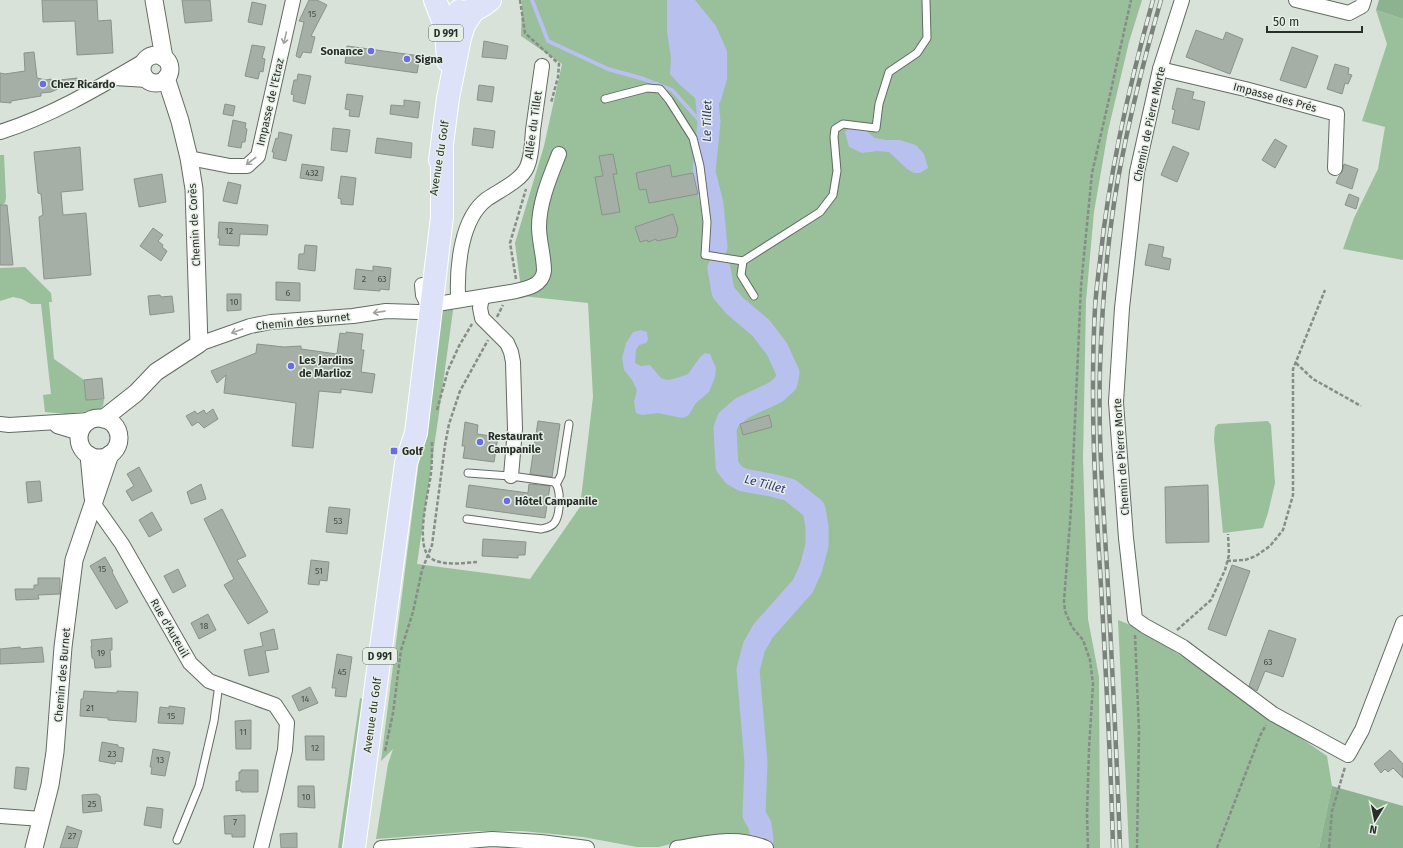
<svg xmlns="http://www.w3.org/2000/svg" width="1403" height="848" font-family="'Fira Sans',sans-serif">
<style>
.green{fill:#99bf9b}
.forest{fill:#8cb28f}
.water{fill:#b8c0ee}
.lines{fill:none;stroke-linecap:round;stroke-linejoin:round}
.stream{stroke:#b8c0ee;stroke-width:4}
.river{stroke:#b8c0ee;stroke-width:23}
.building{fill:#a6afa6;stroke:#8a938b}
.service-casing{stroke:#636b63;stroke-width:9}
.minor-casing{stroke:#636b63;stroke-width:16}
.tertiary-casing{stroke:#636b63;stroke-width:19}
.primary-casing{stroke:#fff;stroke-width:24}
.path{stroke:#868d87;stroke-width:2.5;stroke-dasharray:4 2;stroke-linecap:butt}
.service{stroke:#fff;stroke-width:7}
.minor{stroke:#fff;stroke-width:14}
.tertiary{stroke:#fff;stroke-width:17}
.primary{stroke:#dde2f8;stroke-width:22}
.rail-casing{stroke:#7b827c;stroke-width:4.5}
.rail{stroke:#e6efe6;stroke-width:3;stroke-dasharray:9;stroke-linecap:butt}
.oneway{stroke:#9fa19f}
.poi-dot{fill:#666de5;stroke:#e6efe6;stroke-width:1.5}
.labels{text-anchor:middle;stroke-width:3;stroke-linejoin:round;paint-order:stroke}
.number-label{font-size:9px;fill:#494e49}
.shield{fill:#e6efe6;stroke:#626862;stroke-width:1}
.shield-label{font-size:10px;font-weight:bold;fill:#2a2e2a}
.poi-label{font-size:11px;font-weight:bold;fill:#2a2e2a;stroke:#e6efe6;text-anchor:start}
.street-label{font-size:11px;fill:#2a2e2a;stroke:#e6efe6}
.water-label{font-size:12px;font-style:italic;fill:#363b73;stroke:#e6efe6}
</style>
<rect width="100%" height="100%" fill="#d8e2d9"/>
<g class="green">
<path d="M522,0h620l-13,42 -21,89 -14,81 -8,89 -3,158 5,160 11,58 1,171h-358l-57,-8 -26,7h-22l-54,-10 -61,-6h-45l-101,8 12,-75 5,-15 -12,12 57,-452 16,-6 -15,110 -22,151 113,15 50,-72 13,-110 -5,-94 -66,-7 -7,-53 29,-97 18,-82 -41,-28z"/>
<path d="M1376,10l27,9v241l-60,-11 11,-31 24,-49 7,-42 -23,-6 25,-77z"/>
<path d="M0,155h4l2,43 -1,5 -5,3z"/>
<path d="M25,267l26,26 1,9h-3l5,57 30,21 2,20h18l-1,6 -4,4 -33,4 -21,-2 -2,-17 8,-1 -10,-90h-10l-9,-5 -9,-2 -13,4v-33z"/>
<path d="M1268,421l3,4 4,58 -7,30 -5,15 -40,5 -9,-94 1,-12 3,-3z"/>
<path d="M1118,620l25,10 184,126 5,30 -13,62h-190z"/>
<path d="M360,698l6,2 -20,148h-8z"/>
</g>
<g class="forest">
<path d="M1379,0h24v19l-27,-9z"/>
<path d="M1332,786l71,20v42h-84z"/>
</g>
<g class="water">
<path d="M667,0h28l21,26 11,25v28l-6,21 -12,22 -4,-15 -26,-23 -9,-10 1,-16 -4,-26z"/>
<path d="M849,128l16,2 10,8 12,2h13l16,5 8,9 4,14 -8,5h-6l-7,-4 -18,-17 -12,-1 -15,2 -13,-6 -4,-15z"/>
<path d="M641,330l6,2 1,8 -2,3 -7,2 -3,5 -1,13 6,3 9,-1 11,13 7,2 9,-2 11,-4 12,-17 5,-4 5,1 6,14 -1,9 -6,15 -13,11 -8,13 -6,2 -24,-5 -16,2 -6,-2 -2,-11 3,-12 -5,-10 -8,-10 -2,-12 4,-15 7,-11z"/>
</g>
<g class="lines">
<path class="stream" d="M532,0l16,41 60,28 36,10 28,11 36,40"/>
<g class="river">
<path d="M706,90l3,32 -5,50 8,32 4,43"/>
<path d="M719,268l4,24 12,14 26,22 16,21 11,24 -2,10 -10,9 -34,16 -14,12 -3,9 2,37 7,9 9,5 28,5 19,5 24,19 3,18v18l-6,23 -8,18 -40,45 -9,16 -6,23 8,92 -2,53 6,10 2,15 -3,8"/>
</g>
</g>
<g class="building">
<path d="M42,0h55l1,21 13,-1 2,33 -36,2 -2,-34 -32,1z"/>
<path d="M182,0h28l2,21 -27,2z"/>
<path d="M309,0h8l10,5 -16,31 4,1 -4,16 -8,-1 -3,6 -4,-2 8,-34 -5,-1z"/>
<path d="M252,2l14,3 -4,20 -14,-3z"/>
<path d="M1196,30l27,10 3,-8 17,7 -13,35 -44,-17z"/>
<path d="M484,41l24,5 -2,13 -24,-2z"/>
<path d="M252,45l13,2 -3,11 3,1 -2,13 -3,-1 -2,8 -13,-3z"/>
<path d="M347,46l73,10 -3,17 -72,-10z"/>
<path d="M1292,47l26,9 -12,32 -26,-8z"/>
<path d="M34,52l3,26 9,2 5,-1 1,2 25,-3 1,2 -27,12 -10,1v3l-30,5v2l-11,-1v-29l5,1 20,-3 -1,-18z"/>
<path d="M1335,64l14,4 -1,6 4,1 -4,9 -3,-1 -3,11 -15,-5z"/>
<path d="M298,74l13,2 -6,28 -12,-3 1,-6 -3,-1 3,-14h3z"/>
<path d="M479,85l15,2 -2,15 -15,-2z"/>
<path d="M1177,88l17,4 -2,7 13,3 -6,28 -27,-7 3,-13 -3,-1z"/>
<path d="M347,94l16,2 -4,21 -10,-1 1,-6 -5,-1z"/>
<path d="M404,100l16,2 -2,16 -28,-4 1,-9 13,1z"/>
<path d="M225,104l10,2 -2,10 -10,-2z"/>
<path d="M233,120l13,3 -1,5 2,1 -2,13h-3l-1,6 -13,-2z"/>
<path d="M333,128l17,2 -3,22 -16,-2z"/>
<path d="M474,128l21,3 -2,17 -21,-3z"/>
<path d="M279,132l13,3 -6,26 -13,-3 1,-6h-2l4,-14 2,1z"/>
<path d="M377,138l35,5 -1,15 -36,-5z"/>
<path d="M1275,139l12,7 -12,22 -13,-8z"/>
<path d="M1173,146l16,7 -12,29 -16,-7z"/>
<path d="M80,147l3,43 -22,2 2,23 23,-2 5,62 -47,4 -5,-62 4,-2 -2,-21 -3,-1 -4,-41z"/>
<path d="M613,154l4,20h-4l7,38 -18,3 -7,-38 8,-1 -4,-20z"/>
<path d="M302,164l22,3 -2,14 -22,-3z"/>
<path d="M1344,164l14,5 -6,20 -16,-6 3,-7 3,-4z"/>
<path d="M670,165l2,12 21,-4 5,21 -49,9 -3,-14 -6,1 -1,-1 -3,-16z"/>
<path d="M162,174l4,28 -27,5 -5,-28z"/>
<path d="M341,176l15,2 -3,27 -12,-1v-5l-3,-1z"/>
<path d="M228,182l13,3 -4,19 -14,-3z"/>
<path d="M1349,194l10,4 -3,11 -11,-4z"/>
<path d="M0,205h7l6,60h-13z"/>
<path d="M673,214l5,15 -2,8 -19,4 -1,-2 -8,3 -1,-2 -7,2 -5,-15z"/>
<path d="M219,222l49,3 -1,10 -27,-1 -1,12 -20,-1 1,-7h-2z"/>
<path d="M153,228l10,7 -5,6 5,4 -1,2 5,4 -6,10 -21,-15z"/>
<path d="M1149,244l15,3 -2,10 9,2 -2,11 -24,-5z"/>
<path d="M305,245l12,1 -2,25 -17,-2 1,-15h5z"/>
<path d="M373,266l18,2 -2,22 -9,-1v2l-26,-2 2,-20 17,2z"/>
<path d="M276,282l24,1v18l-24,-1z"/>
<path d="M227,294h14v16l-14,1z"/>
<path d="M160,295l1,2 11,-1 2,16 -24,3 -2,-19z"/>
<path d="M346,332l17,2 -2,16h3l-3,22 14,2 -3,19 -31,-4v4l-22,-2 -6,57 -21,-2 4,-43 -72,-10 2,-18 -9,8 -6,-12 45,-18 1,-9 27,3 17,-1v3l36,5 3,-21 6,1z"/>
<path d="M102,378l2,21 -18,1 -2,-20z"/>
<path d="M213,409l5,10 -14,9 -6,-6 -6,4 -6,-10 9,-5 2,3 7,-4 2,4z"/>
<path d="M769,415l3,12 -29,8 -3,-11z"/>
<path d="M538,421l22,3 -8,53 -22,-3z"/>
<path d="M465,422l13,3 -1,9 21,3 -4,25 -31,-4 2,-12h-3z"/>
<path d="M139,467l13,24 -20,10 -6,-10 8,-5 -7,-12z"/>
<path d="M40,481l2,20 -14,2 -2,-21z"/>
<path d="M201,484l5,15 -15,5 -4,-12z"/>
<path d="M529,484l21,2 -5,32 -79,-11 3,-22 59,8z"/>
<path d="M1208,485l1,57 -43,1 -1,-56z"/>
<path d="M329,507l21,2 -3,25 -21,-2z"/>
<path d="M222,509l24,47 -9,4 31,52 -20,12 -24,-39 10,-6 -30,-60z"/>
<path d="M152,512l10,18 -13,7 -10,-17z"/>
<path d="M483,539l43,3 -1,13h-7v3l-36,-2z"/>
<path d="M105,557l8,14 -1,1 16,30 -12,7 -26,-43z"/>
<path d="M311,560l18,2 -2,19 -7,-1 -1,5 -11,-1z"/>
<path d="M1232,565l18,6 -24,65 -18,-7z"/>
<path d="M178,569l8,17 -13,7 -9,-17z"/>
<path d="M38,578h22v16l-22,1 1,4 -23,1 -1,-11h19v-4h4z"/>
<path d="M208,614l8,16 -17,9 -8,-16z"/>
<path d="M274,629l4,20 -13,2 4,21 -20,4 -5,-26 19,-4 -3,-13z"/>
<path d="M1269,630l27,9 -13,38 -18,-6 -8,20 -8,-5z"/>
<path d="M112,638v12h-2l1,17 -16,1 -1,-9 -2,-1 -1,-12h1l-1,-6z"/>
<path d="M20,647l1,2 21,-2 2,15 -44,2v-15z"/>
<path d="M337,654l15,3 -6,40 -11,-1 1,-8h-4z"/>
<path d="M310,687l8,16 -19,8 -7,-15z"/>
<path d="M84,691l33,2v-2l21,1 -2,30 -28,-2v-2l-28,-2 1,-17h2z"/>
<path d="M169,706l16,2 -2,16 -25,-1 2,-16 9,1z"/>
<path d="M251,720v29h-15l-1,-28z"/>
<path d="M305,736h19v24h-18z"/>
<path d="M102,742l16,3v2l6,1 -2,14 -6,-1 -1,3 -16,-3z"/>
<path d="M153,749l17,3 -5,24 -14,-2 1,-7h-2z"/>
<path d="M1390,750l13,14v14l-10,-10 -5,4 -3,-3 -4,4 -7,-9z"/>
<path d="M16,767l13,1 -3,22 -12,-2z"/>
<path d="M241,770h17v22h-17v-2l-5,1v-10h3v-9h2z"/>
<path d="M298,786h16l1,22 -17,-1z"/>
<path d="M97,794l3,2 2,15 -19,2 -1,-18z"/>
<path d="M147,807l16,2 -2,19 -17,-3z"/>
<path d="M245,815v22h-13v-3h-7l-1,-18z"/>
<path d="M67,826l15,5 -5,17h-17z"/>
<path d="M297,833v15h-16l-1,-14z"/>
</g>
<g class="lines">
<g class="service-casing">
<g id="service">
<path d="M605,99l42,-11 13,1 9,11 24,38 7,28 7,56 -2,33 38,6"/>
<path d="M754,296l-13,-21 2,-14 77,-49 13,-17 4,-24 -3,-34 1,-8 8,-5 33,4 3,-24 10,-32 28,-19 10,-15 -1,-38"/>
<path d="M557,483l4,-8 8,-51"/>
<path d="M467,519l74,10c5,-1 11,-2 14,-7 5,-8 7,-34 -1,-40l-43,-6 -43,-3"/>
<path d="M177,840l22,-54 15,-65 5,-37"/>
</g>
</g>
<g class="minor-casing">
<g id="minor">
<path d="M1182,0l-22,69 -23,103 -15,136 -6,94 10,136 9,81 10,7 38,21 90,67 75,41 14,-25 41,-107"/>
<path d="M1296,0l53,13 13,-7 2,-6"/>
<path d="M1160,69l85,20 92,25 -2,54"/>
<path d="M115,78l32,2"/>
<path d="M0,132c51,-16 98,-44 144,-71"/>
<path d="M189,158l41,8h17l11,-10 35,-156"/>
<path d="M422,285l1,10 4,8 4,2 80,-13c13,-3 31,-5 33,-21 0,-15 -5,-30 -5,-44 0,-25 11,-50 20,-73"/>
<path d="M482,297l-2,11 2,10 25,25 4,9 2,10 2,67 -4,47"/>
<path d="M462,299l-4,-4c-1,-29 3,-77 29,-96 13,-9 34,-18 40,-32 5,-11 5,-25 6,-37 3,-21 6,-42 9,-64"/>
<path d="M199,344l51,-18 21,-4 82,-6 33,-5 32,1"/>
<path d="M0,424l9,1 81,-5"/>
<path d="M57,426l23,7"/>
<path d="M93,503l29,41 68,119 19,18 66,24 12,18 -2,27 -10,43 -14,55"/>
<path d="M0,816l42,3"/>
<path d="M381,848l111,-9 49,3 46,6"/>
<path d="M677,848c30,-5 60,-13 89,0"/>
</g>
</g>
<g class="tertiary-casing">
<g id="tertiary">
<path d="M154,0l10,58"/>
<circle cx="156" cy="69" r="14"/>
<circle cx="99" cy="438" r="20"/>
<path d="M103,419l33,-26 20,-21 43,-28 -5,-155 -5,-31 -9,-37 -14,-43"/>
<path d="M89,455l4,42"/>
<path d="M34,848l16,-63 5,-33 8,-105 11,-87 36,-106"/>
</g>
</g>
<g class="primary-casing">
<g id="primary">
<path d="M435,0l11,28 2,33"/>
<path d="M459,11c12,2 22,-3 31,-11"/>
<path d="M440,160l8,-62 12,-60 4,-13 9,-14"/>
<path d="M354,848l52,-385 10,-30 26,-216v-71"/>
</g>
</g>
<g class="path">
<path d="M520,0l5,33 34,31 -1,13 -7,26"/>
<path d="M516,279l-6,-36 16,-54"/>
<path d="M497,317l6,-12"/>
<path d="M1296,363l17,16 48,27"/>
<path d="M437,410l11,-40 11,-24 13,-22"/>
<path d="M432,442c0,11 0,21 -1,31 -2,19 -18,75 1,86 12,7 32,4 45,3"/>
<path d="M1227,561l18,-1 11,-4 14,-10 13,-16 10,-35v-126l32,-79"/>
<path d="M1177,630l34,-30 14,-30 4,-15 -1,-21"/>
<path d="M1135,635l4,95 -2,118"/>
<path d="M385,751l8,-38 8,-63 12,-38 9,-42 10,-25 13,-100 4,-21 11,-33 28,-51"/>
<path d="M1088,848l-1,-33 2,-66 4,-65 -3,-24 -7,-20 -11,-13 -7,-16 -1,-10 7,-92 10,-223 11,-113 15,-65 24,-108"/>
<path d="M1217,848l43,-112 6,-11"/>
<path d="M1329,848l3,-37 13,-44"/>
</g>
<use href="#service" class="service"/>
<use href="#minor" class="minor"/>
<use href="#tertiary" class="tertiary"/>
<use href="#primary" class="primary"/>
<g class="rail-casing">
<g id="rail">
<path d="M1113,848c-2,-87 -7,-174 -12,-262 -6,-93 -11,-185 -6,-278 1,-16 3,-32 5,-47 9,-89 29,-175 53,-261"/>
<path d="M1120,848c-3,-93 -8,-186 -13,-279 -4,-67 -9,-134 -7,-202 2,-62 7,-126 18,-188 11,-60 26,-120 43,-179"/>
</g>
</g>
<use href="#rail" class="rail"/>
</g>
<defs><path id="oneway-shaft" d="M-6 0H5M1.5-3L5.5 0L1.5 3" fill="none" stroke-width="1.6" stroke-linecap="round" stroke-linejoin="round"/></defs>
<g class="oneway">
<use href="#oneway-shaft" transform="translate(285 38) rotate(103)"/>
<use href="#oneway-shaft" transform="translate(251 161) rotate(143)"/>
<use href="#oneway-shaft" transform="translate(379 312) rotate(172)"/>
<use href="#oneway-shaft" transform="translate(237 331) rotate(160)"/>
</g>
<g class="poi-dot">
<circle cx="371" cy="51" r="4"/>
<circle cx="407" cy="59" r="4"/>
<circle cx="43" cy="84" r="4"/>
<circle cx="291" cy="366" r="4"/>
<circle cx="480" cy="442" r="4"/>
<rect x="390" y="447" width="8" height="8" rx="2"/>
<circle cx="507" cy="501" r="4"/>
</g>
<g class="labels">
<g class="number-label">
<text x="312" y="17">15</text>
<text x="312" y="176">432</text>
<text x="229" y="234">12</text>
<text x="364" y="282">2</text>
<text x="382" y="282">63</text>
<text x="288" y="296">6</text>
<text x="234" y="305">10</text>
<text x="338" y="524">53</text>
<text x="102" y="572">15</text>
<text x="319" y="574">51</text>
<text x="204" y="629">18</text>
<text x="101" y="656">19</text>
<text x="1268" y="665">63</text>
<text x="342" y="675">45</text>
<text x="305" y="702">14</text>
<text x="90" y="711">21</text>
<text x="171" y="719">15</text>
<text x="243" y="735">11</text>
<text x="315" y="751">12</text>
<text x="112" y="757">23</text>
<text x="160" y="763">13</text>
<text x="306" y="800">10</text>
<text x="92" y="807">25</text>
<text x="235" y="825">7</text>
<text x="72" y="839">27</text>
</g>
<g class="shield">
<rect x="429" y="25" width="34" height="16" rx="3"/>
<rect x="363" y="648" width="34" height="16" rx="3"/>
</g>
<g class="shield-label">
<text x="446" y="37">D 991</text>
<text x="380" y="660">D 991</text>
</g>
<g class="poi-label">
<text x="363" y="55" text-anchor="end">Sonance</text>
<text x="415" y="63">Signa</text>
<text x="51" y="88">Chez Ricardo</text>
<text x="299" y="364">Les Jardins<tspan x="299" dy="13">de Marlioz</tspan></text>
<text x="488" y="440">Restaurant<tspan x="488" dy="13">Campanile</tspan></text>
<text x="402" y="455">Golf</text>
<text x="515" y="505">Hôtel Campanile</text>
</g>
<g class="street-label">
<text transform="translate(1275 97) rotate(15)" y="4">Impasse des Prés</text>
<text transform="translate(270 102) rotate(-77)" y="4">Impasse de l'Etraz</text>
<text transform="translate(1149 124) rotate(-78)" y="4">Chemin de Pierre Morte</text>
<text transform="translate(533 125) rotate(-82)" y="4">Allée du Tillet</text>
<text transform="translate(439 158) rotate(-81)" y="4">Avenue du Golf</text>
<text transform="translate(194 225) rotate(-93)" y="4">Chemin de Corès</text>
<text transform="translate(303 321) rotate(-6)" y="4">Chemin des Burnet</text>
<text transform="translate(1121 457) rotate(-94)" y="4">Chemin de Pierre Morte</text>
<text transform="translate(170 628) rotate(60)" y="4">Rue d'Auteuil</text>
<text transform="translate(62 675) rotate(-85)" y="4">Chemin des Burnet</text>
<text transform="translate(372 715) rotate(-82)" y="4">Avenue du Golf</text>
</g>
<g class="water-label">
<text transform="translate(707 121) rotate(-89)" y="4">Le Tillet</text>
<text transform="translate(765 484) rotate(15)" y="4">Le Tillet</text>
</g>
</g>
<g transform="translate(1375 820) rotate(190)" stroke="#e6efe6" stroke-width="3" paint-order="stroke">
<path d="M0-3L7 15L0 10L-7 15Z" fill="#2a2e2a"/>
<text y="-6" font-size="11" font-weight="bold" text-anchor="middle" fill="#2a2e2a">N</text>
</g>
<path d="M1267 26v6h95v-6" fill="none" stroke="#2a2e2a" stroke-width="2"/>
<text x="1273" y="26" font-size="12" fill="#2a2e2a" stroke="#e6efe6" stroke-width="3" paint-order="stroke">50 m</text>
</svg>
